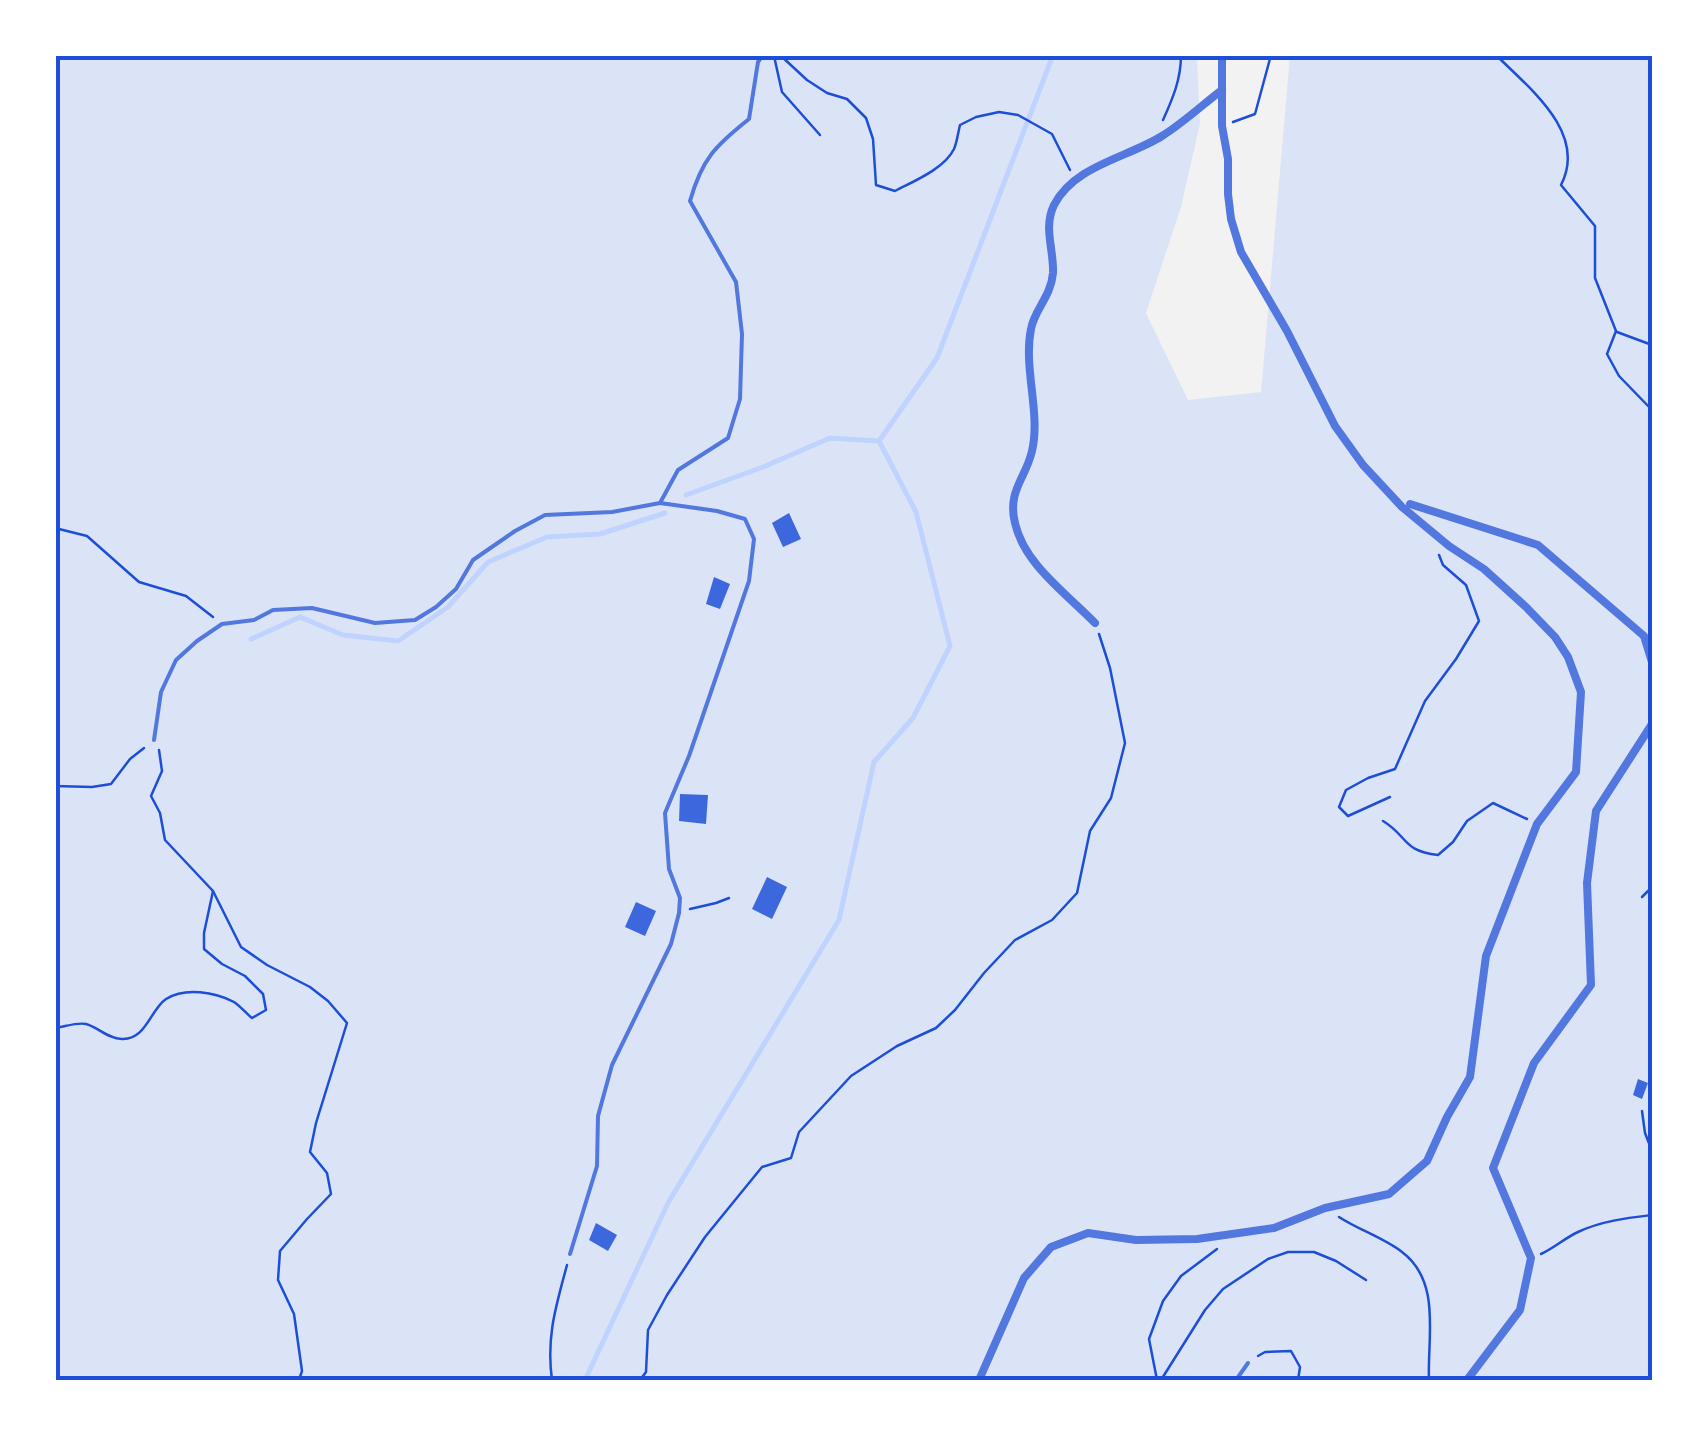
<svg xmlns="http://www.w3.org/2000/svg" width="1707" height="1435" font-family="'DM Sans',sans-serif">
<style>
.green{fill:#dbe4f7}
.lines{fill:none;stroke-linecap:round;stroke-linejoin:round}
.stream{stroke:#bfd3fe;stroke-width:5}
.building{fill:#3d67dc}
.path{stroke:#1d4ed8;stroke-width:2.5}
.service{stroke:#5277de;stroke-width:4}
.minor{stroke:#5277de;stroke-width:8}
.neatline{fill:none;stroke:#1d4ed8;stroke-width:4}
</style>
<rect width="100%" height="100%" fill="#f2f2f2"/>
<path class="green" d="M55,55h1142l3,69 -19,83 -35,106 42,87 73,-8 29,-337h362v1325h-1597z"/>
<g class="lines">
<g class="stream">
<path d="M686,495l77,-28 67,-29 49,3"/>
<path d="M251,639l49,-22 43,18 55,6 50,-34 40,-45 59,-25 53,-3 65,-21"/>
<path d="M585,1380l83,-177 171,-283 35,-158 39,-44 37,-72 -34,-134 -37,-71 58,-83 116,-303"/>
</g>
</g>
<g class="building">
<path d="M789,513l12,26 -18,8 -11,-24z"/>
<path d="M714,577l16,7 -10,25 -14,-5z"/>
<path d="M680,794l28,1 -2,29 -27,-3z"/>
<path d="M767,877l20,10 -15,32 -20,-10z"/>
<path d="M636,902l20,9 -11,25 -20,-9z"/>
<path d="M1638,1079l10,4 -6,16 -9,-4z"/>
<path d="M596,1223l21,12 -9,16 -19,-11z"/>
</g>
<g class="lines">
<g class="path">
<path d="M780,55l27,25 20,13 20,6 19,19 7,21 3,46 19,6c19,-10 49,-22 59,-42 3,-7 4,-16 6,-24l16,-8 23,-5 19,3 34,19 18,36"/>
<path d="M1496,55c33,33 92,78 65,130l34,41v52l21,53 -9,23 12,22 33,34"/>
<path d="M774,56l8,36 38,43"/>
<path d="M1163,120c10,-22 18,-41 18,-65"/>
<path d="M1233,122l22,-8 16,-59"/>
<path d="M1617,332l35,13"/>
<path d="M55,528l32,8 52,46 47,14 27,21"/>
<path d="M159,750l3,21 -11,25 9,17 5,27 48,51 28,56 26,18 43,22 18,14 19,22 -31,100 -6,29 17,21 4,21 -24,25 -27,32 -2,29 16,34 8,57 -3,9"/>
<path d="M55,786l37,1 19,-3 19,-25 14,-11"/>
<path d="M1390,797l-42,19 -9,-9 7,-17 22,-12 27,-9 30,-68 31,-42 23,-38 -13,-36 -23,-20 -4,-10"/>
<path d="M1383,821c25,15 19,30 55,34l15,-13 14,-21 26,-18 34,16"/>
<path d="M1642,897l10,-10"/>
<path d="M690,909l26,-6 13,-5"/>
<path d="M55,1028c9,-1 22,-6 31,-4 12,3 22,15 36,15 24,1 28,-29 44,-40 19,-12 49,-7 68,3 6,4 12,11 18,16l14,-8 -3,-16 -18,-18 -23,-12 -18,-15v-16l9,-42"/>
<path d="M1642,1111l3,22 7,18"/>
<path d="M1339,1217c20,13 45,21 63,35 40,30 25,86 27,128"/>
<path d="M1541,1254c13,-6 24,-16 37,-22 23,-11 49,-14 74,-17"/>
<path d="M1258,1356l7,-4 26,-1 9,16 -2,13"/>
<path d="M552,1380c-6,-43 4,-74 15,-115"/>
<path d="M640,1380l6,-8 2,-42 19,-35 38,-58 57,-70 29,-9 8,-26 52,-56 46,-30 39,-18 19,-18 29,-37 31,-33 37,-20 25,-27 13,-62 21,-33 14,-55 -15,-75 -11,-34"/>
<path d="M1157,1380l-8,-41 14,-38 18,-25 36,-27"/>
<path d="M1161,1380l44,-70 18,-21 45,-30 20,-7h26l22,9 30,19"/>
</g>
<g class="service">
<path d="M660,503l18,-33 50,-32 12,-39 2,-65 -6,-52 -46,-81c12,-42 25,-55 59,-82l9,-57 5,-7"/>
<path d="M154,740l7,-48 15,-32 21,-19 25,-17 32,-4 19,-10 39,-2 63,15 40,-3 21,-13 20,-18 17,-29 42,-29 30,-16 67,-3 48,-9 57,8 28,8 9,20 -5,42 -60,175 -24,57 4,56 11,29 -1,15 -8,31 -59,121 -14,51 -1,50 -27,88"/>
<path d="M1236,1380l12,-17"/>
</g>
<g class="minor">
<path d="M1410,504l128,41 106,91 8,26"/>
<path d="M1095,623c-28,-29 -71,-59 -80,-100 -8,-32 11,-45 17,-72 9,-38 -9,-83 -1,-122 3,-19 20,-32 22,-56 1,-24 -10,-45 1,-68 21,-40 73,-47 108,-69 21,-13 40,-31 60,-46"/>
<path d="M979,1380l45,-102 27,-31 37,-14 48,7 61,-1 77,-11 51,-20 64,-14 38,-33 20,-44 23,-40 16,-121 51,-132 39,-52 5,-80 -13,-35 -13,-20 -29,-30 -42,-38 -35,-23 -47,-39 -39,-42 -28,-39 -48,-95 -46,-79 -10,-33 -3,-25v-35l-6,-33v-71"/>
<path d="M1467,1380l53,-70 11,-52 -38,-90 41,-105 57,-78 -4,-102 9,-72 56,-87"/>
</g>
</g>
<rect width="1707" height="1435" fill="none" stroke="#ffffff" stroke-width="115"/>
<rect x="58" y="58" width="1592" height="1320" class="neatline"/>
</svg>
